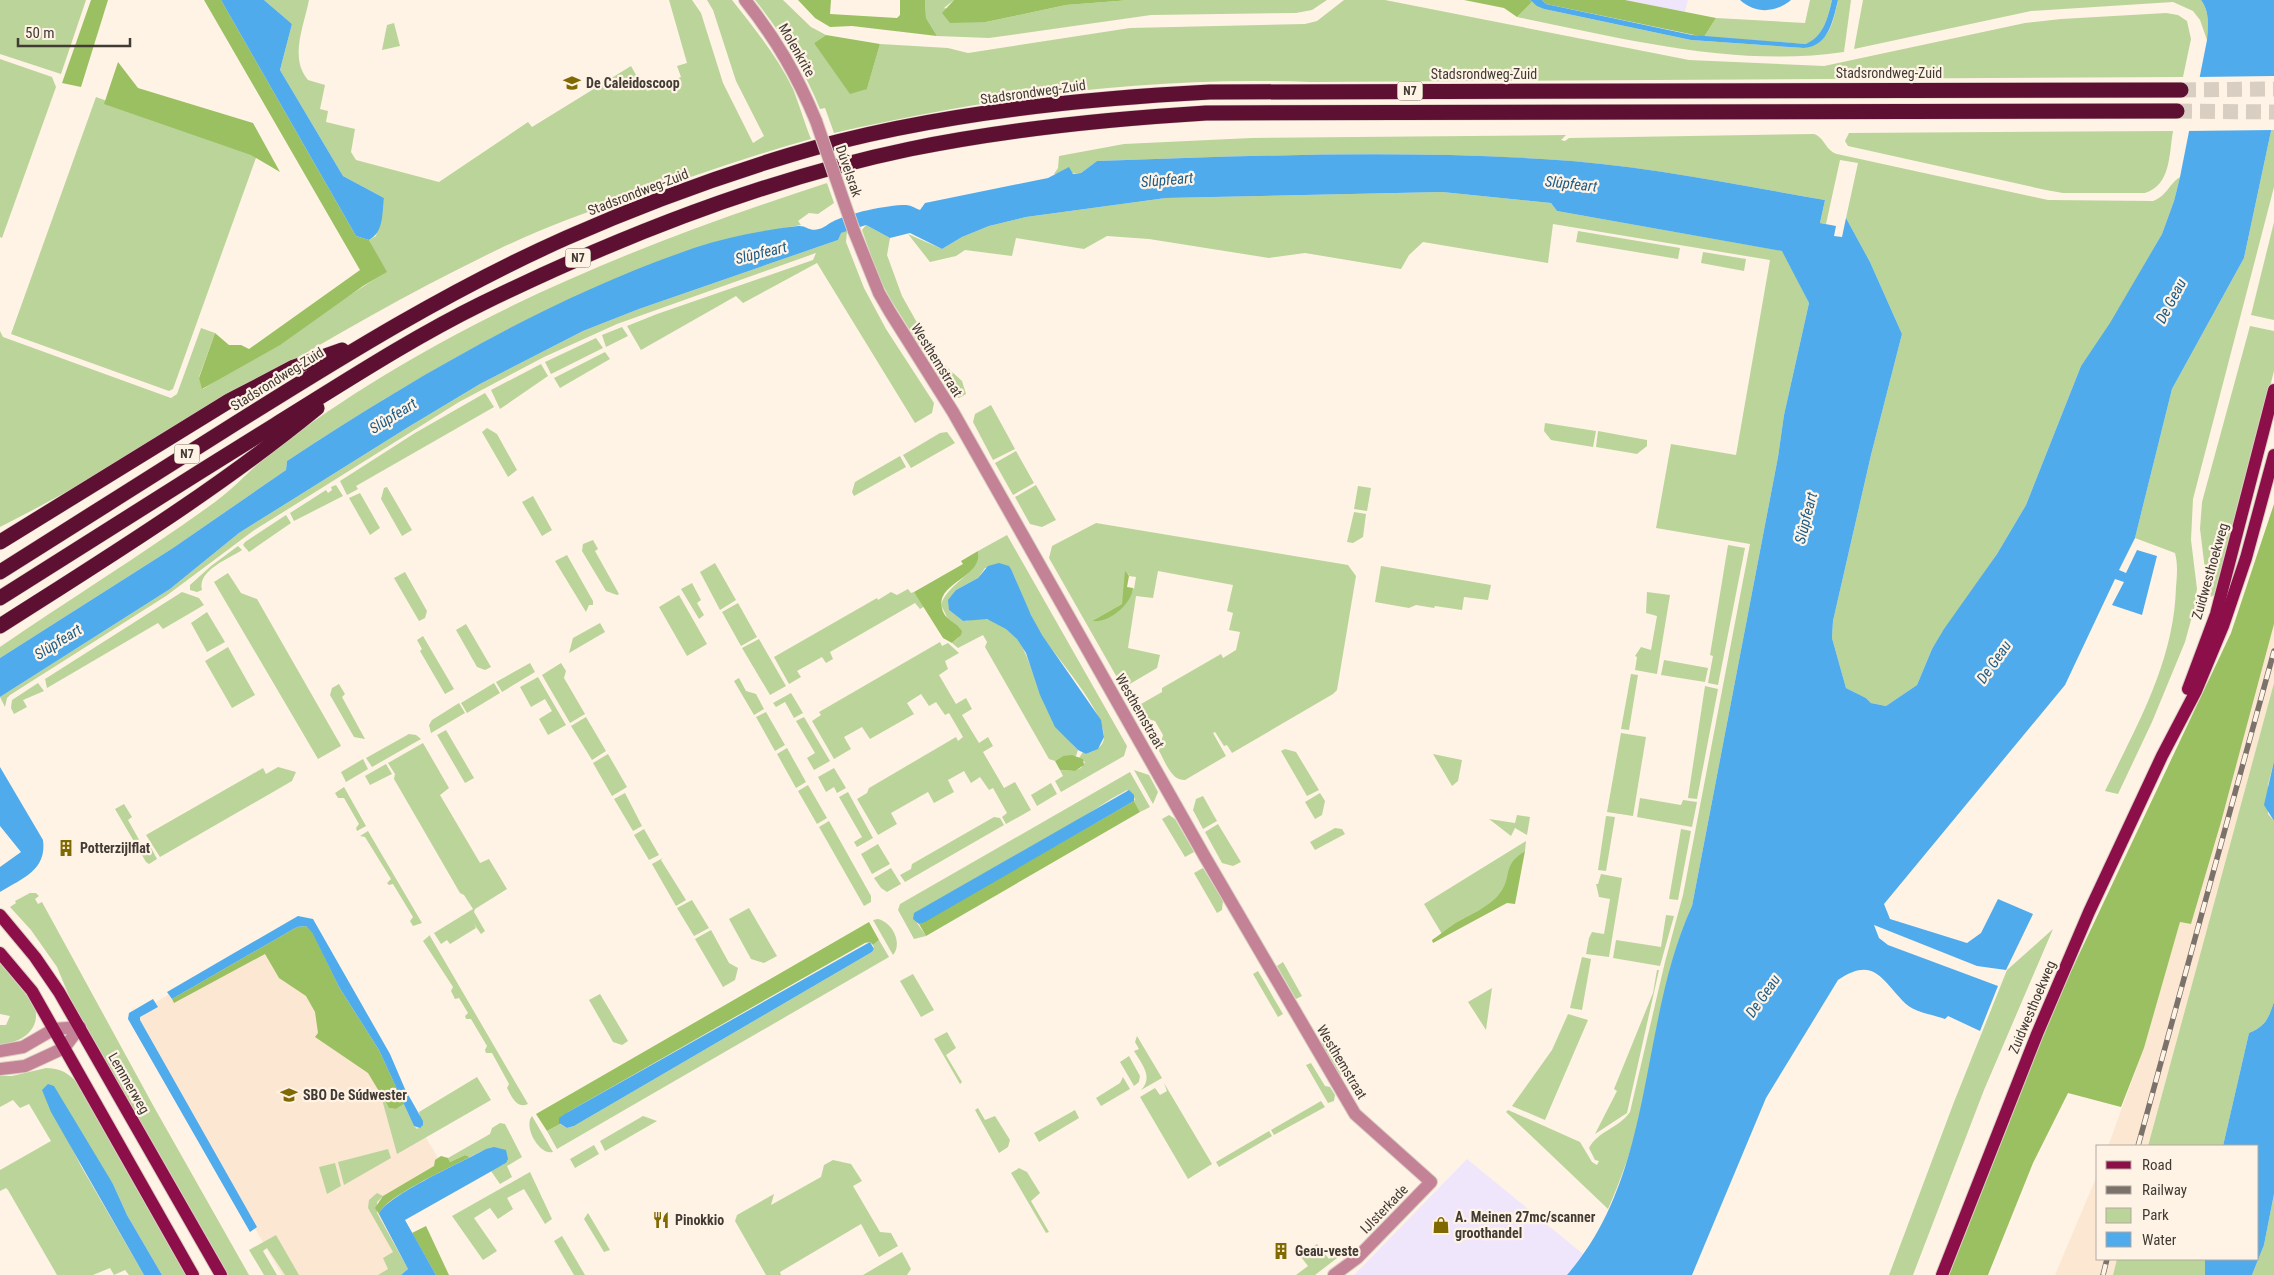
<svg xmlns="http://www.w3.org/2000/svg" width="2274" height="1275" font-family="'Roboto Condensed',sans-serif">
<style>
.built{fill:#fce8d2}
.industrial{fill:#efe6fc}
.green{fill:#bbd49a;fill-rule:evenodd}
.forest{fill:#9bc061}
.water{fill:#4fabec}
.pier{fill:#fff3e6}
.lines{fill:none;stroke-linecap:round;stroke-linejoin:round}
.highway-tunnel{stroke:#d9cec2;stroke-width:15;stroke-dasharray:15 8;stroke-linecap:butt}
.minor-casing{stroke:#d9cec2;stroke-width:14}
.major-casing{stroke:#d9cec2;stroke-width:14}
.highway-casing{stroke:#d9cec2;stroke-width:16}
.minor{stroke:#c48296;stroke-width:12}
.major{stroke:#8c0f4a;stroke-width:12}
.highway{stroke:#5e1032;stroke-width:15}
.rail-casing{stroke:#7b736b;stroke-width:5.5}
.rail{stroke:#fff3e6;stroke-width:4;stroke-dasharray:11;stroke-linecap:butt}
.minor-bridge-casing{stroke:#d9cec2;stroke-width:14;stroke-linecap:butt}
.minor-bridge{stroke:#c48296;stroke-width:12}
.labels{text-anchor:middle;stroke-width:4.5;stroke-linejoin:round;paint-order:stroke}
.shield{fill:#fff3e6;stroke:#7a7269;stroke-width:1}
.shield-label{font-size:12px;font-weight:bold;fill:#413b34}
.street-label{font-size:14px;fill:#413b34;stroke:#fff3e6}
.poi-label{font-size:14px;font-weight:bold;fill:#413b34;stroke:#fff3e6;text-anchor:start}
.water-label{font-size:15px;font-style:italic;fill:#1b5c88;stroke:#fff3e6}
</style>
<rect width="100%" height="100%" fill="#fff3e6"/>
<g class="built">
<path d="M2274,624v59l-126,463h-40l36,-98 36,-126 11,2 30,-102z"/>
<path d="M295,921l153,253 -60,35 36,66h-142l-150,-259z"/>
<path d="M2098,1173v86h19l-4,16h-58z"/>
</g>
<g class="industrial">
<path d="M1625,0h63l-3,12z"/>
<path d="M1467,1159l132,108 -6,8h-239z"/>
</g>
<g class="green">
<path d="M0,0h86l-25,74 -61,-20z"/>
<path d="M264,0h45c-5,26 -20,58 -1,80l17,5 -5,24 8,2 -2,11 29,7 -4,23 5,8 83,22 89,-60 4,5 99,-61 9,16 3,-2 4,11 34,-14 -4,-11 10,-3 -18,-63h23l9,13 22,70 30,60 11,-7 -28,-55 -23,-71 -6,-10h25c22,28 45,56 61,89 7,18 11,32 18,50 -63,17 -124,40 -186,60 -43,15 -85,30 -126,50 -172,82 -329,192 -499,278v-196l3,6 168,61 6,-4 24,-66 14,5 -16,44 4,12 183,-117 -17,-32 7,-4 8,-38 -41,-22 -63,-106 12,-46z"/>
<path d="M755,0h28l28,27 15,8 -12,8 53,46 13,-45 68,4 20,5 162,-25 175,-4 12,-3 27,-21h41l304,60 135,6 201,-43 36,-4 105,-6 12,2 9,6 4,18 -8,38 -872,5c-163,-6 -318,15 -477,51l-9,-25 -5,1c-16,-40 -38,-75 -65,-109z"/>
<path d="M925,0h29l-10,8 42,14 80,-17 64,-5h197l-15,10 -16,3 -145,2 -162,23 -52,-2 -11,-18z"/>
<path d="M1810,0h22c-4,17 -8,36 -25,44l-103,-7 12,-19 89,5z"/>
<path d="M1838,0h13l-7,52c-108,16 -222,-14 -327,-35l15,-15 12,7 147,31 113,8c27,-9 28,-22 34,-48z"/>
<path d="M1863,0h338c9,12 7,26 6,40l-7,-20 -7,-9 -20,-9 -142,9 -177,38z"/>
<path d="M394,23l6,23 -18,4 5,-25z"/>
<path d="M0,59l52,18 4,10 -54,151 -2,-1z"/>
<path d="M96,97l161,58 -84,234 -4,2 -158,-57z"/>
<path d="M2274,117v70l-81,312 -2,41 6,49 -3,20 -9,33 -33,80 -34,72 -13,-3c32,-66 69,-129 71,-204 1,-11 2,-23 -1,-34l-40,-15 37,-149 72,-131z"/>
<path d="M2173,131c-4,23 -2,54 -28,62h-82l-17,-3 -198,-44 -3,-5 4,-8z"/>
<path d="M1814,134c11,4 11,16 23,20l211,46 105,1c14,-5 15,-16 27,-24l-6,24 -12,33 -51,89 -30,43 -55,139 -29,49 -65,95 -15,36 -31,21 -15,-3 -5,-5 -20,-10 -14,-50 1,-17 38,-166 31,-121 -32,-72 -24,-44 12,-55 -18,-3 -14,64 -6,-1 5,-23c-94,-16 -189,-36 -284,-41 -148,-9 -296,-3 -444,2l-16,12 -27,1 4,-6 1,-12 65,-12 127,-6 315,-3 -5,5 4,1 4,-3z"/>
<path d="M827,183l7,20 -16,11 -9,-1 -11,8 3,4c-35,6 -70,12 -104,23 -26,7 -53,20 -78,30 -118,48 -226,114 -332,183l-1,9 -113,78 -173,110v-11c71,-49 145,-94 215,-145 18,-13 33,-30 50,-44 32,-26 67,-50 102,-72 143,-90 299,-151 460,-203z"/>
<path d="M1442,192l109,11 6,8 226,40 26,52 -25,112 -6,42 -86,449c-30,66 -34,136 -51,206 -8,33 -19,65 -33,97l-102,-97 2,-2 72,32 12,20 5,3 2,-4 -4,-1 -6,-12c9,-17 30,-20 41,-36l35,-150 18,-67 67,-351 -94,-16 15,-84 65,11 34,-195 -217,-36 -5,39 -125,-21 -14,13 -8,14 -96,-16 -36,5 -120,-19 -42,-3 -23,13 -68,-11 -4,18 -47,-6 -9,6 -26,6 -22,-28 34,15 20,-12 27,-11 37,-9 140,-19z"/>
<path d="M2274,222v98l-23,-5z"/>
<path d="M866,225l24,13 -3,17 15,41 35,62 25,23 4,13 -7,4 -9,-4 -59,-94 -12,-22 -17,-48z"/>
<path d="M847,231l-1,11 18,46 22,41 48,74 -2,10 -17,10 -98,-160 -74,40 -7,-7 -95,54 -14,-24 30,-12 156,-54 3,-7 -199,71 -73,33 -85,45 -206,129 -87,65 -156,99 -3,3 -2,9 -5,-10 170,-108 69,-56 171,-107 70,-42 103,-53 56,-22 199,-69 2,-7z"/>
<path d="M1578,231l102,17 -2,11 -102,-17z"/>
<path d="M1703,252l43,7 -2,12 -43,-8z"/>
<path d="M2250,326l24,5v40l-57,222 -6,4 -4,-11 -7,-57 2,-27z"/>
<path d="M622,327l6,9 -22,11 -4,-12z"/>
<path d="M596,338l7,10 -52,26 -6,-12z"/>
<path d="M605,352l5,7 -50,29 -6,-10z"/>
<path d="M541,364l7,12 -48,33 -9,-19z"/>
<path d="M485,393l9,14 -138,79 2,3 -11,6 -7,-14 75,-48z"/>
<path d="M991,405l24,44 -22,11 -20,-38 2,-8z"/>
<path d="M1545,423l51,8 -3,16 -42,-7 -7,-9z"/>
<path d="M487,428l10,6 20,36 -9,7 -26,-45z"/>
<path d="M1598,431l49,9v6l-10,8 -41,-7z"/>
<path d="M947,432l8,11 -44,25 -8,-13 37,-22z"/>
<path d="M1016,451l18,32 -21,12 -18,-32z"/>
<path d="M900,456l6,11 -52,29 -2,-4 3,-10z"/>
<path d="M336,485l7,11 -49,25 -4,-8 36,-23 2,3 4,-3 -1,-3z"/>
<path d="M1036,485l20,35 -14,7 -12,-3 -15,-27z"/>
<path d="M1358,486l13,2 -4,23 -13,-2z"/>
<path d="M387,487l25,43 -10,6 -21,-37 3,-11z"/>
<path d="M360,493l20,35 -10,7 -21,-37z"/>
<path d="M533,496l19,34 -10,6 -20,-34z"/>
<path d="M1354,512l12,2 -3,23 -10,6 -6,-1z"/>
<path d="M286,515l5,8 -42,29 -6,-7 2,-3z"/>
<path d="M1096,523l252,42 8,11 -19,114 -4,4 -101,59 -5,-8 -3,1 -9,-14 -2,1 13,23 -41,24c-14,1 -20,-19 -26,-29l4,-16 -8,-14 -15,-4 -6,-9 28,-16v-4l59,-34 2,4 13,-8 4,-18 -11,-2 4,-17 -6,-2 6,-26 -75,-14 -5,27 -17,-2 -8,52 32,7 -3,13 -34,20 -74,-130 3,-12zM1129,573v3l7,1 -2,12 -1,-1c-2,16 -26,35 -41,33l30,-17z"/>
<path d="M1007,535l120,211 -3,10 -63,36 -6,-11 8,-5 -3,-6 13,1 8,-3 4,-6 -6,-4 4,-6 3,2c8,-3 18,-7 18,-17 1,-26 -48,-80 -63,-103 -12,-20 -20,-42 -29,-63l-27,-3 -7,10 -22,12 -7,20 14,11c7,0 15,-3 23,-2 36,4 43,47 54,74 7,18 22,36 33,52l5,5 -2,6h-13l-8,5 -6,-2 -64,-112 2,-5 -4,-7 -25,13 -6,-5 6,-5 2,-10 -12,-9 -7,-14c6,-22 41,-33 37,-54z"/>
<path d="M593,540l5,9 -3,2 24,43 -2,1 -11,-4 -24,-40 1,-7z"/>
<path d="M1728,545l17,3 -27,137 -10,-2 5,-27 -3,-1z"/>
<path d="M238,546l4,4c-13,9 -45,20 -40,40l-5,2 -7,-2v-5l21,-19z"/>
<path d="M567,555l26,46v4h-4l-3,7 -31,-51z"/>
<path d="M715,563l21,37 -16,10 -20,-38z"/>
<path d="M1381,566l110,19 -3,15 -24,-3 -2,13 -27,-4 -1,2 -18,-3 -7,3 -34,-6z"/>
<path d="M405,572l22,39 -2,7 -6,3 -25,-43z"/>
<path d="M228,573l13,20 16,6 83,145 1,2 -23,13 -104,-177z"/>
<path d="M692,583l9,17 -4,3 7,12 -5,4 -18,-30z"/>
<path d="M908,589l3,4 3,-1 11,14 -5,3 -5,-6 -85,49 3,7 -7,4 -4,-6 -25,14 4,6 -12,7 -15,-27 103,-59 1,2 13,-8 6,3z"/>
<path d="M182,592l17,6 5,7 -41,24 -5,-6 -111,65 -2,-9z"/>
<path d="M1647,592l23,3 -13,79 -22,-4 2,-13 -2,-1 6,-9 10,3 6,-34 -11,-3z"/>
<path d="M679,595l28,49 -20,12 -28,-49z"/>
<path d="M738,603l19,34 -16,9 -19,-34z"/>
<path d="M207,612l18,30 -18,10 -16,-29z"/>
<path d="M600,623l5,9 -36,21 4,-15z"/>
<path d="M466,624l25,43 -6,3 -8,-3 -21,-37z"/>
<path d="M423,636l31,53 -9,5 -25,-43 2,-2 -5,-9z"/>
<path d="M759,639l27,47 -16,9 -28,-47z"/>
<path d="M940,642l2,4 6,-3 11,10 -14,8 3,8 -9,6 17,29 10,-6 6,11 -10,6 17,28 9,-6 5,9 -10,6 21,36 11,-6 16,28 -25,14 -4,-7 5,-4 -14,-25 -4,2 -9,-13 -9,6 -7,-12 -16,9 6,12 -20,11 -6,-11 -37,21 6,11 -19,11 -21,-36 10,-6 2,-5 87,-51 2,4 5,-4 -14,-24 -4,2 -9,-13 -7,4 -8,-12 -14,9 7,11 -44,25 -8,-12 -18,10 7,12 -17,10 -22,-38 9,-6 -2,-3z"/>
<path d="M228,647l27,48 -23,13 -27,-47z"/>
<path d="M1664,660l44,8 -3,14 -44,-7z"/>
<path d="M530,663l5,9 -33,20 -6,-10z"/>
<path d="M561,663l5,8 -2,7 21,36 -15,9 -28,-48z"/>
<path d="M1631,674l7,1 -9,55 -8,-1z"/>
<path d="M538,677l28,48 -18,10 -9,-16 13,-8 -7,-12 -14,8 -11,-20z"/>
<path d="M739,678l7,13 10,3 8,15 -10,6 -20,-34z"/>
<path d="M38,683l6,8 -21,9 4,7 -13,7 -3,-6 1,-8z"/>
<path d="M494,683l6,10 -33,20 -6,-10z"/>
<path d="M2274,683v78l-6,24v29l6,7v181c-6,17 -8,24 -25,31l-26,113h-75z"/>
<path d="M339,684l6,10 -3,3 23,42 -11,-2 -24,-42 2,-7z"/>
<path d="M1705,686l13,3 -21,110 -9,-1z"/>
<path d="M791,693l12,20 -9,5 -9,-16 -9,5 -3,-4z"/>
<path d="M459,703l6,10 -34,20 -2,-8 3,-5z"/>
<path d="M766,712l19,33 -10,6 -19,-34z"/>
<path d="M586,717l20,34 -14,9 -21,-34z"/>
<path d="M804,717l26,44 -16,9 -7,-12 8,-5 -19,-32z"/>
<path d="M446,730l28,48 -9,5 -28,-48z"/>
<path d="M1621,733l25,4 -13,79 -26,-4z"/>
<path d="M409,734l7,1 5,4 -49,28 -6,-9z"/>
<path d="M423,743l26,45 -9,7 40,68 9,-4 18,30 -32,20 -1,3 11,19 -4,3 -7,-10 2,4 -26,16 -3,-4 -6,4 -7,-11 39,-24 -9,-14 -4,-2 -66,-114 1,-5 -7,-11z"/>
<path d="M787,748l19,34 -10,6 -19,-34z"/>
<path d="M1285,749l11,3 23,38 -12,6 -26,-45z"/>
<path d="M608,754l19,33 -15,9 -19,-33z"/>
<path d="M1433,754l29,6 -4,21 -6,5z"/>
<path d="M363,759l5,10 -22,13 -5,-10z"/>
<path d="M386,764l6,10 -22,11 -5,-9z"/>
<path d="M278,767l18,5 -4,9 -132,76 -14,-22 117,-67 3,6z"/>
<path d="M834,768l12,20 -9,5 -3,-6 -8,5 -8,-15z"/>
<path d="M1134,770l15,5 9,17 -5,12z"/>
<path d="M1130,772l20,35 -10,5 -6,-11 1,-2 -8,-9 -16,9 -194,124 9,13 -12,3 -16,-29 2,-6z"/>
<path d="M1051,783l6,11 -20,12 -6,-11z"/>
<path d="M808,785l19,33 -10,6 -19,-33z"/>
<path d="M344,787l22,39 -9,5 -1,-3 3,-4 -15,-26h-6l-3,-5z"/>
<path d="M848,792l25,46 -16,9 -3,-5 8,-5 -23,-40z"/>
<path d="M625,793l17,33 -9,5 -19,-32z"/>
<path d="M1320,793l5,8 -3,14 -7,4 -10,-17z"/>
<path d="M1203,796l14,25 -14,8 -10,-19 3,-11z"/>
<path d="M1640,798l41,7 2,-5 14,2 -5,25 -55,-10z"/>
<path d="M124,804l8,13 -4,3 14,25 6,-3 9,17 -8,5 -3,-2 -31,-53z"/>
<path d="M1169,815l6,4 19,33 -9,5 -23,-38z"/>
<path d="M1517,815l13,2 -3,18 -12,-7 -4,8 -22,-17 26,4z"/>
<path d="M1606,816l9,1 -9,54 -8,-1z"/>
<path d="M994,817l6,1 4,7 -99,57 -5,-7 11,-6 1,-5z"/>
<path d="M829,821l42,75v6l-7,4 -45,-79z"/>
<path d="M1218,824l23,38 -8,4 -11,-3 -17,-31z"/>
<path d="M1335,828l7,1 3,5 -30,16 -5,-8z"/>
<path d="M644,829l15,26 -10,5 -15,-25z"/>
<path d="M1681,829l10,2 -13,69 -9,-1z"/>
<path d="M368,831l54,92 -9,3 -3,-5 3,-4 -20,-33 -4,1 -2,-2 4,-4 -26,-42 -5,-1z"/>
<path d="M1526,841l-1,10c-16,10 -14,29 -25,43 -15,18 -42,23 -58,40l-18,-30z"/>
<path d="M878,844l12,20 -18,10 -11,-20z"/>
<path d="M663,858l-2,2 25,40 -10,6 -24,-42z"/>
<path d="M891,868l10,16 -14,8 -6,-4 -7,-10z"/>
<path d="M1203,868l20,33 -1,9 -5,3 -23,-40z"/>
<path d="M1601,874l21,4 -13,79 -23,-3 3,-16 3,-6 12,2 6,-35 -11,-2 -3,-13h2z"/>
<path d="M30,893h6l3,3 -4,3 3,5 4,-2 112,205 95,168h-23l-149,-260 -20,-48 -26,-37 -21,-23 6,-4 -1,-2z"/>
<path d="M692,900l17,28 -15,8 -17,-28z"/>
<path d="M749,908l28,48 -13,7 -13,-4 -22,-40z"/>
<path d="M1666,915l8,1 -14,50 -47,-8 3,-18 45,7z"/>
<path d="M878,919c14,3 25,24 15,36l-20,-35z"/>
<path d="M2053,929l-69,161 -71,185h-24l65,-173 53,-132z"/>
<path d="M711,930l18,33 9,5 -3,12 -12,7 -28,-48z"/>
<path d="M430,935v1l98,168c-12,5 -16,-7 -21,-16l2,-4 -17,-31h-6l-1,-3 2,-4 -16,-27h-5l-1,-3 3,-3 -9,-15 -4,1 -4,-8 2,-4 -30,-46z"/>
<path d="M879,940l10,17 -332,192 -10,-18 13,-7 7,4 7,-2 298,-174 2,-3 -1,-4z"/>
<path d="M1582,957l9,2 -9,51 -12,-2z"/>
<path d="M0,958c10,13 29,33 34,47 9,25 -14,38 -34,40v-20h6l4,-9 -10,-2z"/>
<path d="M1283,962l19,34 -6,3 -19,-33z"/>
<path d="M1657,970h2l-32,143 -32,21 22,-43 -3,-2 39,-96z"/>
<path d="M1258,971l25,43 -5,3 -25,-43z"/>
<path d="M913,974l21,36 -13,7 -21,-36z"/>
<path d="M1492,988l-6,42 -18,-28z"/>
<path d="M600,994l28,47 -6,4 -9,-3 -24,-42z"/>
<path d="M1568,1014l20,6 -43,100 -33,-14 40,-56z"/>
<path d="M947,1032l9,16 -10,7 16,27 -2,2 -26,-45z"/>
<path d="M1137,1036l25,42 -21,12c13,-13 0,-27 -7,-39l5,-2 -4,-7z"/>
<path d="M1326,1038l20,33 -6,4 -20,-34z"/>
<path d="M1129,1056l11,20 -1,6 -5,4 -14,-24z"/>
<path d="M1311,1063l14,23 5,1 5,8 -1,6 -6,2 -22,-38z"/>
<path d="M46,1068c23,0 31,14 43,32l100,175h-27l-35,-60 -14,-31 -71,-94 39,76 63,109h-15l-4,-5 -11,5 -4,-7 -17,7h-36l-49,-85 -2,-2 -6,3v-21l51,-29 -22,-37 -9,4 -7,-8 -13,7v-31h12z"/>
<path d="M477,1077l14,23 -94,54 -16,-58 8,12 7,1 8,-5 10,22 3,3 5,-3 -3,-14z"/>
<path d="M1123,1077l7,12 -29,17 -5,-8 24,-15z"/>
<path d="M1164,1083l48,81 -24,15 -48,-82 15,-9 5,7 7,-4z"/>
<path d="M1321,1101l4,6 -51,28 -3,-5z"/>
<path d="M978,1108l7,12 10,-4 15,24 -2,7 -9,6 -24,-43z"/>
<path d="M1075,1110l4,8 -40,24 -5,-9z"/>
<path d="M532,1116l21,36c-14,4 -30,-26 -21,-36z"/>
<path d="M643,1116l14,5 -52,30 -5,-10z"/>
<path d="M500,1123l5,1 17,33 -15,9 5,11 -12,7 -9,-13 15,-8 -20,-14 -16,8 -5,-2 -15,7 -2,-4 42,-24 2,-6z"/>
<path d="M1269,1131l3,5 -53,31 -3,-5z"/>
<path d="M594,1145l5,9 -24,14 -5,-9z"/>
<path d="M388,1149l3,9 -47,27 -6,-23z"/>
<path d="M833,1160l18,4 11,17 -9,5 27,46 11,1 7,13 -19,11 -18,-33 -81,48 1,3h-15l-31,-54 2,-6 37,-21 -3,11 50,-28 3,-12z"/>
<path d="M335,1163l6,23 -14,8 -8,-27z"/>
<path d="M1019,1168l8,4 13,21 -9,8 18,31 -3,1 -35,-60z"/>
<path d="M530,1172l22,47 -7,5 -21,-35 -17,9 6,11 -15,10 -8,-11 -16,10 23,33 -14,9 -31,-44z"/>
<path d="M377,1193l6,3 -6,6v11l31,56 -7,6h-23l10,-6 -5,-11 10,-6 -25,-44 1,-8z"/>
<path d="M2274,1194v81h-22l12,-30z"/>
<path d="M588,1213l22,37 -6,2 -20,-33z"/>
<path d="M276,1235l23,40h-14l-18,-27 -4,3 14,24h-13l-15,-25z"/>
<path d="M562,1236l23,39h-11l-20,-34z"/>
<path d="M1317,1244l12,15 9,-8 3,4 -26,20h-19l12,-9 -7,-9z"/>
<path d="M902,1252l9,17 -4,6h-44z"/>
<path d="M2117,1259h88v16h-92z"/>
</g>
<g class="forest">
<path d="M91,0h17l-27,87 -19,-4z"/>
<path d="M204,0h17l135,236 13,4 18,32 -24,14 -83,59 -78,44 -3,-11 16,-45 14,12h12l8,4 111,-79z"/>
<path d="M798,0h33l-1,14 67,4 3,-3v-15h25l1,18 11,18 -85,-10 -22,1 -15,-9z"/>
<path d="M954,0h176l-64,5 -80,17 -36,1 -8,-10z"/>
<path d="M1464,0h66l2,2 -15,15 -13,-9z"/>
<path d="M1542,0h83l91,18 -12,19 -158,-33z"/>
<path d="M826,35l54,9 -13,45 -17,5 -36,-51z"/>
<path d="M118,62l20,26 115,35 27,49 -29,-17 -147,-51z"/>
<path d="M2274,504v120l-53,198 -30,102 -11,-2 -36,126 -23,59 -53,-14 -35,70 -45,112h-39l58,-154 59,-139 165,-349z"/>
<path d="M978,551c5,27 -42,31 -36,57 2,12 15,14 20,23l-1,4 -9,8 -9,-5 -29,-46 49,-28 -2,-3z"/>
<path d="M1125,571l4,5 -2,11 6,1c-1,16 -25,36 -41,33l30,-17z"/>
<path d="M1072,755l11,4 1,6 -9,6 -15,-1 -5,-9 8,-5z"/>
<path d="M1134,801l6,11 -214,124 -7,-12z"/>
<path d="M1525,851l-10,53 -8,-1 -74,40 -1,-3c8,-5 14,-11 22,-16 14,-9 36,-17 46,-31 13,-17 1,-27 25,-42z"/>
<path d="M869,922l10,18 -6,5 -3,-3 -5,1 -297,169 -8,12 -13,7 -11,-17z"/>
<path d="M306,926l6,5 27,56 40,63 25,54 -8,5 -7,-1 -21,-35 -53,-36 3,-4 -3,-21 -9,-16 -27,-18 -14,-24 -91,49 -2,-4 125,-72z"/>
<path d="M465,1155l5,2c-18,10 -86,40 -91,57l-4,-6 8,-12 51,-30 1,-6 6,-4 7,2 2,4z"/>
<path d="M426,1226l23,49h-13l-24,-42z"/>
</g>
<g class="water">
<path d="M221,0h43l28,24 -12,46 63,106 41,22c-2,15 0,34 -15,42l-13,-4z"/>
<path d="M1530,0h12l4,4 146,31 114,9c18,-8 22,-27 26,-44h6c-5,20 -9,46 -34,48l-113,-8 -147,-31 -7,-3z"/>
<path d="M1740,0h51c-16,13 -35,14 -51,0z"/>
<path d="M2201,0h73v117l-30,141 -72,131 -37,149 -16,32 7,3 11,-23 20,6 -15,59 -30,-10 12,-23 -9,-3 -50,106 -181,219 6,15 77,24 14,-10 17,-34 35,15 -27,56 -29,-4 -103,-41 5,13 9,7 110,41 -18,45 -32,-15 -3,3c-11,-4 -31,-7 -39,-15 -24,-23 -31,-49 -68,-24l-72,118 -74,177h-125c90,-103 71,-251 125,-369l86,-449 6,-42 25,-112 -27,-52 -225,-40 -6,-8 -109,-11 -276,6 -140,19 -37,9 -27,11 -20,12 -32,-16 -20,5 -24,-13 -25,8 -3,7 -199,69 -56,22 -103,53 -70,42 -171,107 -69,56 -170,108v-39l173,-110 113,-78 1,-9c128,-84 262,-163 407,-213 33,-11 70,-18 104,-22 8,-1 12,6 21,3 5,-1 9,-5 13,-7 17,-9 54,-17 74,-17 4,0 9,3 14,5l5,-7 123,-25 21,-11 4,7 8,-1 16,-12c148,-5 296,-11 445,-2 95,5 189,25 283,41l-5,23 16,3 -2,10 8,1 4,-19 24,44 32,72 -31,121 -38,166 -1,17 14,50 20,10 5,5 15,3 31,-21 15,-36 12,-20 53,-75 29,-49 55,-139 29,-43 52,-89 12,-33 6,-24 27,-137c1,-14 3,-28 -6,-40z"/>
<path d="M999,563l10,3 3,5 19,44 11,20 59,85 3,17 -6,12 -12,5 -8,-4 -23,-23 -15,-32 -14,-42 -9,-14 -11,-10 -19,-10 -24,2 -14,-11 -1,-10 8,-10 22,-12 10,-12z"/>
<path d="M2274,761v60l-10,-16z"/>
<path d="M0,767l43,73c4,30 -20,38 -43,52v-25l21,-15 -21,-26z"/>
<path d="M1129,790l5,5v6l-209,121 -6,2 -6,-5 1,-6z"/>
<path d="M298,916l15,3 77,135 15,35 18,32v4l-3,3 -6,-2 -35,-76 -40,-63 -27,-55 -6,-6 -9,1 -125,72 -5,-7z"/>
<path d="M870,942l4,7 -2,3 -298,174 -7,2 -8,-5v-5l9,-6z"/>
<path d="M153,999l5,8 -18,10v3l117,207 -7,5 -122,-213 1,-6z"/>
<path d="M2274,1002v192l-10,51 -12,30h-47v-16h53v-113h-35l26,-113c17,-7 19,-14 25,-31z"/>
<path d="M48,1084l6,2 59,98 14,31 35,60h-18l-93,-163 -9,-22z"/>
<path d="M494,1147l12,3 2,9 -2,4 -101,57 31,55h-35l7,-6 -29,-55c5,-17 87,-54 107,-65z"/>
</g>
<path class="pier" d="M2274,76v54l-89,1 12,-54z"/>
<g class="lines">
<g class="highway-tunnel">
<path d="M2181,90l93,-1"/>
<path d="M2177,111l97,1"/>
</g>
<g class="minor-casing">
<g id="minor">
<path d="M745,0c31,39 52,75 71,121"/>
<path d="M854,231l25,62 11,19 63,100 252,445 143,245 7,12 76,68 -74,76 -23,17"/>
<path d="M0,1051l23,-4 31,-18 26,-2"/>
<path d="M0,1069l25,-3 39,-18 16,-21"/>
</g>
</g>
<g class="major-casing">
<g id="major">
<path d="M2188,689l28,-75 58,-224"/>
<path d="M0,915l35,42 24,35 162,283"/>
<path d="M0,953l32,38 161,284"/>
<path d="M1942,1275l95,-241 52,-122 73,-156 34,-65 27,-65 23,-68 28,-103"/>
</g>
</g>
<g class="highway-casing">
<g id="highway">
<path d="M0,542l229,-141 65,-34 48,-17"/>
<path d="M0,572c79,-50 157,-99 236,-149 107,-67 215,-134 330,-185 72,-32 148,-60 224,-83 133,-40 282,-56 420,-63l971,-2"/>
<path d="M0,598c92,-58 183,-116 275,-173 68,-42 135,-86 206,-121 137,-67 280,-124 429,-155 98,-20 197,-30 296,-36l971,-2"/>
<path d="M0,626c108,-69 217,-136 317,-218"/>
</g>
</g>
<use href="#minor" class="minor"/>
<use href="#major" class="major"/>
<use href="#highway" class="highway"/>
<g class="rail-casing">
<g id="rail">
<path d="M2138,1146l136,-495"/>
<path d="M2103,1275l4,-16"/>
</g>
</g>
<use href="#rail" class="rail"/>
<g class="minor-bridge-casing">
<path id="minor-bridge" d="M816,121l38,110"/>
</g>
<use href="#minor-bridge" class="minor-bridge"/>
</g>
<defs>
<g id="school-bare" transform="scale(1.35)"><path d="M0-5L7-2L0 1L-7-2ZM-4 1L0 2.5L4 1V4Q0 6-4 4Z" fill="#816901" stroke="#fff3e6" stroke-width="2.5" paint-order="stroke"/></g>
<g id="building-bare" transform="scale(1.35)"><path d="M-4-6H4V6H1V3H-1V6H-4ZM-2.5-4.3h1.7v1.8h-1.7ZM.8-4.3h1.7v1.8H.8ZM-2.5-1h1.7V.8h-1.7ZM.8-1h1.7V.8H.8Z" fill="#816901" stroke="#fff3e6" stroke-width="2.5" paint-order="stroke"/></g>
<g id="restaurant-bare" transform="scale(1.35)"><path d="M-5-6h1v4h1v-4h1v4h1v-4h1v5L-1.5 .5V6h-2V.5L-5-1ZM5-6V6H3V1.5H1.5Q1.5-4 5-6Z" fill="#816901" stroke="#fff3e6" stroke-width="2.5" paint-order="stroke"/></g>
<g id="shop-bare" transform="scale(1.35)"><path d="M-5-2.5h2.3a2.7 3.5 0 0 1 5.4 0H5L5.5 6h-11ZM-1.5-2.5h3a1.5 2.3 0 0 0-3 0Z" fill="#816901" stroke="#fff3e6" stroke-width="2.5" paint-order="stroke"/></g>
</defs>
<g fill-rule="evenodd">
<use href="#school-bare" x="572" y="83"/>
<use href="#building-bare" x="66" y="848"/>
<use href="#school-bare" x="289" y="1095"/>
<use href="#restaurant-bare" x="661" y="1220"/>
<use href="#shop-bare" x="1441" y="1225"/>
<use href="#building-bare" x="1281" y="1251"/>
</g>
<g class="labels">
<g class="shield">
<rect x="1397.5" y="81.5" width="25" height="19" rx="4"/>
<rect x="565.5" y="248.5" width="25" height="19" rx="4"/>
<rect x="174.5" y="444.5" width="25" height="19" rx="4"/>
</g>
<g class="shield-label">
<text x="1410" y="95">N7</text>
<text x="578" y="262">N7</text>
<text x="187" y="458">N7</text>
</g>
<g class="street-label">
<text transform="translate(797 50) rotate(60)" y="5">Molenkrite</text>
<text x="1889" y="78">Stadsrondweg-Zuid</text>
<text x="1484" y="79">Stadsrondweg-Zuid</text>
<text transform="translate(1033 92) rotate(-8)" y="5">Stadsrondweg-Zuid</text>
<text transform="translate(849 171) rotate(71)" y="5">Dúvelsrak</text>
<text transform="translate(638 192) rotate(-21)" y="5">Stadsrondweg-Zuid</text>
<text transform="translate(937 360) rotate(58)" y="5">Westhemstraat</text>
<text transform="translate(277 379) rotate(-32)" y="5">Stadsrondweg-Zuid</text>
<text transform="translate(2210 571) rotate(-74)" y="5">Zuidwesthoekweg</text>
<text transform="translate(1140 711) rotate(60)" y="5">Westhemstraat</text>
<text transform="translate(2032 1007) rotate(-67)" y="5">Zuidwesthoekweg</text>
<text transform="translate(1342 1062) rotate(59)" y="5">Westhemstraat</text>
<text transform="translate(129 1083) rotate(60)" y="5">Lemmerweg</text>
<text transform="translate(1384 1209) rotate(-46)" y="5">IJlsterkade</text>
</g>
<g class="poi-label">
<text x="586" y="88">De Caleidoscoop</text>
<text x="80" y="853">Potterzijlflat</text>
<text x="303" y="1100">SBO De Súdwester</text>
<text x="1455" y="1222">A. Meinen 27mc/scanner<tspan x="1455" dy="16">groothandel</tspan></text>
<text x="675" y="1225">Pinokkio</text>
<text x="1295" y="1256">Geau-veste</text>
</g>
<g class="water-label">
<text transform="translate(1167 180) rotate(-5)" y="5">Slûpfeart</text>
<text transform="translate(1571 184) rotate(6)" y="5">Slûpfeart</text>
<text transform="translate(761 253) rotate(-14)" y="5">Slûpfeart</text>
<text transform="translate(2171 301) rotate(-62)" y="5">De Geau</text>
<text transform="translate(393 416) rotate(-32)" y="5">Slûpfeart</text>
<text transform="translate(1806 518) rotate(-76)" y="5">Slûpfeart</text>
<text transform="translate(58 642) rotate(-32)" y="5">Slûpfeart</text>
<text transform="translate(1994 662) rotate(-55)" y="5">De Geau</text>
<text transform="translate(1763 996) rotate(-55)" y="5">De Geau</text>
</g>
</g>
<rect x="2096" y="1145" width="162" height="115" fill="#fff3e6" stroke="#b3a99f"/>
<rect x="2106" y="1161" width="25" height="8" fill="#8c0f4a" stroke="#b3a99f"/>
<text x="2142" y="1170" font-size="15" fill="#413b34">Road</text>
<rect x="2106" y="1186" width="25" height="8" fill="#7b736b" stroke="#b3a99f"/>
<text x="2142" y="1195" font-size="15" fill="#413b34">Railway</text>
<rect x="2106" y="1208" width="25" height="15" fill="#bbd49a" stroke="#b3a99f"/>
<text x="2142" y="1220" font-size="15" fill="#413b34">Park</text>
<rect x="2106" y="1232" width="25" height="15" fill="#4fabec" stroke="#b3a99f"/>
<text x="2142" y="1245" font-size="15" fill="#413b34">Water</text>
<path d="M18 38v8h112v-8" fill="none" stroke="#413b34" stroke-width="2.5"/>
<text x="25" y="38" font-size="15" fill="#413b34" stroke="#fff3e6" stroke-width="4" paint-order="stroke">50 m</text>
</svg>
